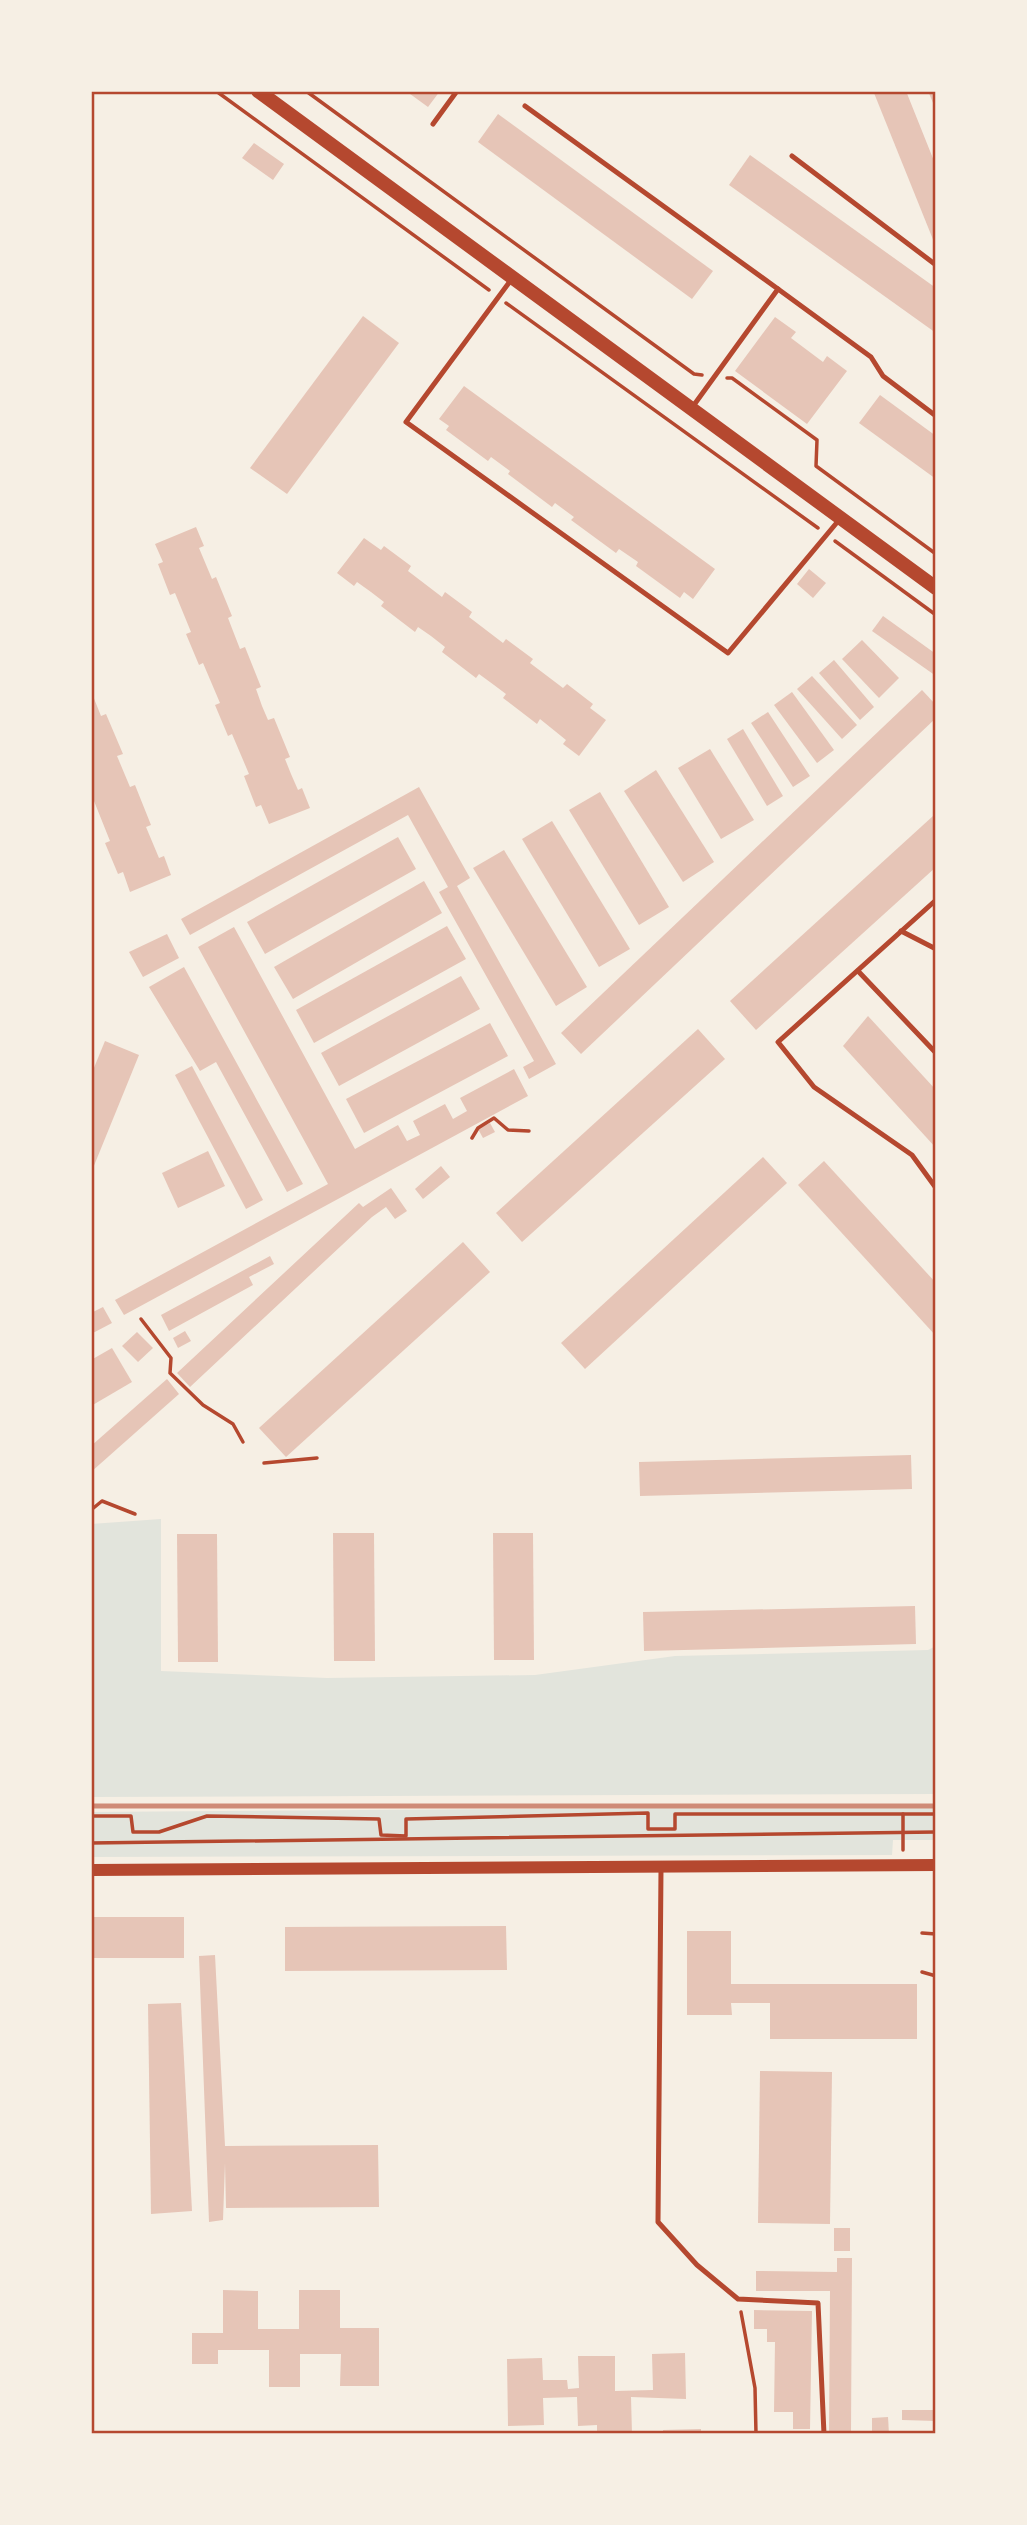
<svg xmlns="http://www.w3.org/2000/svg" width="1027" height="2525" font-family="Rubik,sans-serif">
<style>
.green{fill:#e2e4dc}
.building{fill:#e6c5b7}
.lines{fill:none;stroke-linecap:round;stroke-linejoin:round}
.path{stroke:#b5482f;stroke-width:3.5}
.service{stroke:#b5482f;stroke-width:5}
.tertiary{stroke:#b5482f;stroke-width:12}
.secondary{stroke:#b5482f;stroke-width:14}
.rail{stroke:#cf8b77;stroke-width:5}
.neatline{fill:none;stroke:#b5482f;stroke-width:2.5}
</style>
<rect width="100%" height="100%" fill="#f6efe4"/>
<g class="green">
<path d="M161,1519v152l166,7 208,-3 140,-19 253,-6 8,-4v148l-845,3v-273z"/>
<path d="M936,1806v49l-2,-15h-41l-1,15 -801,2v-45z"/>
</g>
<g class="building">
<path d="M406,91h34l-12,16z"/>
<path d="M880,91h26l30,75v81l-62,-154z"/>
<path d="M928,91h8v19z"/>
<path d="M498,114l215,157 -21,28 -214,-157z"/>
<path d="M254,143l30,21 -11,16 -31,-22z"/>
<path d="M750,155l186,133v45l-207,-148z"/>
<path d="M363,316l36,27 -112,151 -37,-26z"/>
<path d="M775,317l21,15 -5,6 32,24 4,-6 20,15 -40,53 -72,-53z"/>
<path d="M464,386l251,183 -22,30 -9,-7 -4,6 -44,-32 2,-4 -19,-13 -3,4 -45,-33 3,-3 -19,-14 -3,4 -44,-33 2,-3 -19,-14 -3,4 -42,-31 3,-4 -10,-7z"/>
<path d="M880,395l56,41v43l-77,-56z"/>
<path d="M196,527l8,19 -5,2 13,31 4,-2 16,39 -4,2 5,13 7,18 5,-2 16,40 -5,2 6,17 6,14 6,-2 16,39 -5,2 6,15 7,16 4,-2 8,20 -41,16 -8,-19 -5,2 -12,-31 5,-2 -17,-40 -4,2 -13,-31 5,-2 -17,-40 -4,2 -13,-31 5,-2 -16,-39 -5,2 -12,-31 5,-2 -8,-18z"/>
<path d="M364,538l17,12 3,-4 27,20 -3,5 34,26 3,-5 27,20 -3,5 34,26 3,-4 27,20 -3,4 33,25 4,-4 26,20 -3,4 16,12 -27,36 -16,-12 3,-4 -26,-21 -3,5 -34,-26 3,-4 -12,-9 -15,-11 -3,4 -34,-26 3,-5 -14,-11 -13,-9 -3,5 -34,-26 3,-4 -13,-10 -14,-10 -3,4 -17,-13z"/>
<path d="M809,569l17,14 -13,15 -16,-14z"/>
<path d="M883,616l53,38v22l-64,-45z"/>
<path d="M862,640l37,38 -20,20 -37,-39z"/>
<path d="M834,660l40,47 -14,13 -41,-47z"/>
<path d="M812,676l45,49 -15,14 -45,-50z"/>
<path d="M922,690l14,15v13l-355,336 -20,-21z"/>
<path d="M91,691l10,25 5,-2 17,40 -6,2 13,31 5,-2 16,40 -5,2 13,31 5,-2 7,19 -41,17 -7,-20 -5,2 -13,-31 5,-2 -16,-40 -3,2z"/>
<path d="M792,692l42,58 -17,13 -43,-58z"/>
<path d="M768,712l42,64 -17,11 -42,-64z"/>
<path d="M743,729l40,67 -16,10 -40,-67z"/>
<path d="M710,749l44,71 -33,19 -43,-71z"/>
<path d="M656,770l58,92 -31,20 -59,-91z"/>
<path d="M419,787l51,91 -13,8 99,178 -27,15 -6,-12 11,-6 -95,-169 9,-5 -40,-72 -218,120 -9,-16z"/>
<path d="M600,792l69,115 -30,18 -70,-115z"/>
<path d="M933,816l3,4v47l-180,163 -26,-29z"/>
<path d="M552,821l78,128 -31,18 -77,-128z"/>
<path d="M398,837l18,32 -151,85 -18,-32z"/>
<path d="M504,850l83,137 -31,19 -83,-138z"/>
<path d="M424,881l18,32 -149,86 -19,-32z"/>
<path d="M447,926l19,33 -152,84 -18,-33z"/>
<path d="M234,927l121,222 43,-24 9,16 13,-6 -7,-14 32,-17 8,15 14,-8 -7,-13 54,-29 14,27 -404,219 -9,-15 213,-116 -130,-237z"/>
<path d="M167,934l12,24 -36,19 -14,-25z"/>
<path d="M184,967l119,217 -16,8 -71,-130 -16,9 -51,-84z"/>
<path d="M461,976l19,33 -141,77 -18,-33z"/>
<path d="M868,1016l68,74v58l-93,-102z"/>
<path d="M490,1023l18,33 -144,77 -18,-34z"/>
<path d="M698,1029l27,30 -203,183 -26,-29z"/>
<path d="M105,1041l34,14 -48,118v-98z"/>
<path d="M192,1066l71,134 -17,9 -71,-134z"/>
<path d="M490,1123l5,9 -12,6 -5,-9z"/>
<path d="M208,1151l17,35 -47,22 -16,-35z"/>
<path d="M763,1157l24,26 -202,186 -24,-26z"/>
<path d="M824,1161l112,122v53l-138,-151z"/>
<path d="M441,1166l9,11 -27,22 -8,-10z"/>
<path d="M391,1188l16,23 -12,8 -9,-12 -14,10 -182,170 -13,-14 182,-170 4,4z"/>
<path d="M463,1242l27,30 -204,185 -27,-29z"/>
<path d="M270,1256l4,8 -25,13 4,8 -84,46 -8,-16z"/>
<path d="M103,1307l9,16 -21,11v-21z"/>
<path d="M185,1331l6,10 -13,7 -5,-10z"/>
<path d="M137,1332l16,16 -15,14 -16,-16z"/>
<path d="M112,1348l20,34 -41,24v-46z"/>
<path d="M167,1379l12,15 -88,78v-26z"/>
<path d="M911,1455l1,34 -272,7 -1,-34z"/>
<path d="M333,1533h41l1,128h-41z"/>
<path d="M493,1533h40l1,127h-40z"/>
<path d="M177,1534h40l1,128h-40z"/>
<path d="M915,1606l1,38 -272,7 -1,-39z"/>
<rect x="91" y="1917" width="93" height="41"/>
<path d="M506,1926l1,44 -222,1v-44z"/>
<path d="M687,1931h44v53h186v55h-147v-36h-39l1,12h-45z"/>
<path d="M215,1955l10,191 153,-1 1,62 -153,1 -1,-45 -2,57 -14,2 -10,-266z"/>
<path d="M181,2003l11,208 -41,3 -3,-210z"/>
<path d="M760,2071l72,1 -2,152 -72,-1z"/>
<rect x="834" y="2228" width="16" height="23"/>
<path d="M837,2258h15l-1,176h-22l1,-143h-74v-20l81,1z"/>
<path d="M223,2290l35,1v38h41v-39h41v38h39v58h-39l1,-32h-41v33h-31v-37h-51v14h-26v-31h31z"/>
<path d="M754,2310l58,1 -2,118h-17v-17h-19l1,-70h-8v-13h-13z"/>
<path d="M685,2353l1,46 -55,-2 1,37h-35v-9l-19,1 -1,-29 -34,1 1,27 -36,1 -1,-67 35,-1 1,22h24l1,9 11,-1 -1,-32h37v35l38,-1 -1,-36z"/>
<path d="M902,2410h34v11l-34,-1z"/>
<path d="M888,2417l1,17h-17v-16z"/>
<path d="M701,2429v5h-38v-4z"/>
</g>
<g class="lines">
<g class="path">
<path d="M216,91l273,199"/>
<path d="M306,91l388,283 8,1"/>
<path d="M506,303l312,225"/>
<path d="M727,378h5l85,62 -1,26 120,88"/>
<path d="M835,541l101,74"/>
<path d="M472,1138l6,-10 16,-10 14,12 21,1"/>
<path d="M141,1319l30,39 -1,15 33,32 30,19 10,18"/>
<path d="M264,1463l53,-5"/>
<path d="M91,1510l11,-9 33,13"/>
<path d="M903,1814v36"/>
<path d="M91,1816h40l2,16h26l48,-16 172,3 2,16 25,1v-17l242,-6v16h27v-15h261"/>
<path d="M936,1822v7"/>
<path d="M91,1843l845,-11"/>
<path d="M922,1933l14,1"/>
<path d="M922,1972l14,4"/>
<path d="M741,2312l14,76 1,46"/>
</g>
<g class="service">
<path d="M525,106l253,183 -87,120"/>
<path d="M433,124l24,-33"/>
<path d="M792,156l144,109"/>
<path d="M511,280l-105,142 322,231 111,-133"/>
<path d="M778,289l93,68 12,19 53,40"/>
<path d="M936,900l-158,142 36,45 98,68 24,33"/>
<path d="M901,931l35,18"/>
<path d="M858,971l78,82"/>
<path d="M661,1869l-3,353 39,43 41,34 80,4 6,131"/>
</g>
<path class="tertiary" d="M91,1870l845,-5"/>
<path class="secondary" d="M258,91l678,497"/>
<path class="rail" d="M91,1806h845"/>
</g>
<rect width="1027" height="2525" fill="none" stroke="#f6efe4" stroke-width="186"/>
<rect x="93" y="93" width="841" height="2339" class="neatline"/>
</svg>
